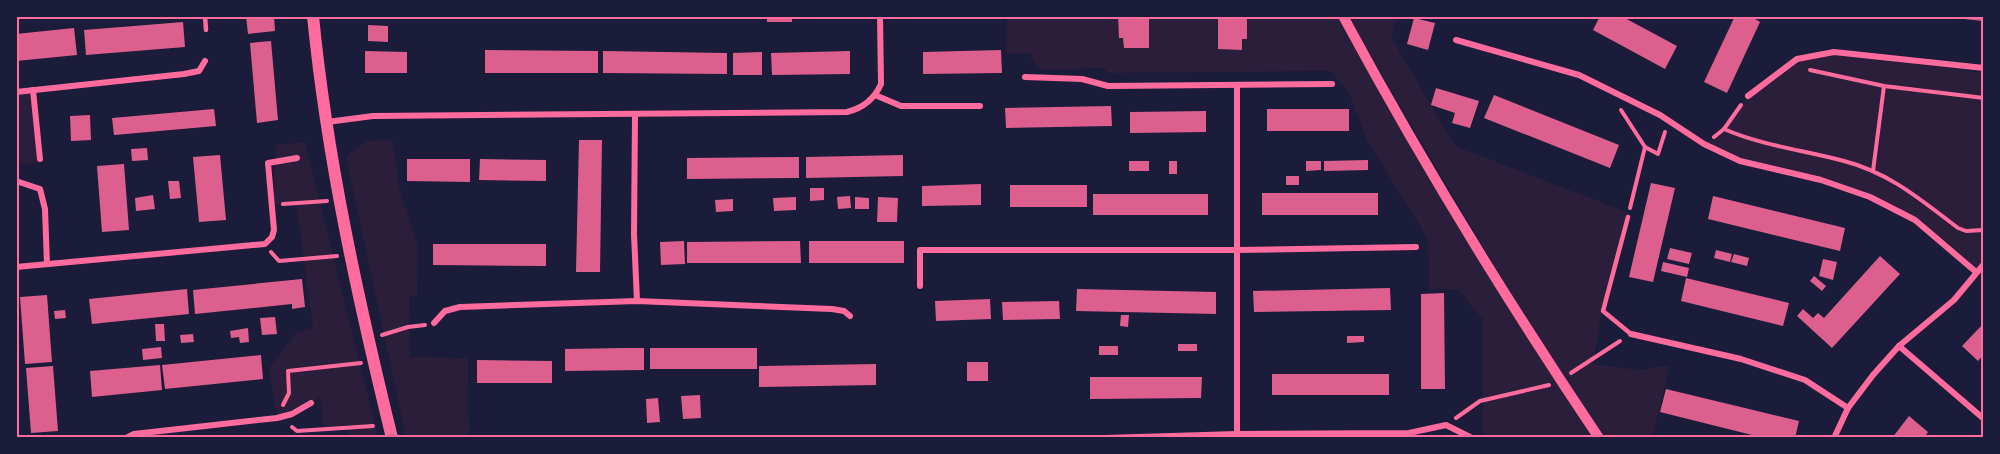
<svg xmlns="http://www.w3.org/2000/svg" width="2000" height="454" font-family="Jost,sans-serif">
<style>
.green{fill:#2a1e3b}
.building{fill:#dd5f8e}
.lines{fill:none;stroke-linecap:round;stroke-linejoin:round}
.path{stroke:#ff6b9d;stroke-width:4}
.service{stroke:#ff6b9d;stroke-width:4.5}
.minor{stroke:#ff6b9d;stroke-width:6}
.tertiary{stroke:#ff6b9d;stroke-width:10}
.secondary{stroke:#ff6b9d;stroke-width:12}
.neatline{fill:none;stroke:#ff6b9d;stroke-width:2}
</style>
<rect width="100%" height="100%" fill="#1b1b3a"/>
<g class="green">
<path d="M1007,17h338l180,303 72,117h-114v-117l-25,-31 -29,1 -1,-51 -60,-97 -18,-46 -18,-25 -223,2 -7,-5 -58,2c-8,-3 -12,-8 -13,-17l-25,1z"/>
<path d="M1348,17h50l-7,20 64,109 174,67 -30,109 1,2 -7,40 47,6 30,-5 -17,70 5,2h-59l-73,-117z"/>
<path d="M1834,52l149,21v193l-7,6 -60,-52 -46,-24 -130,-36 -35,-16 20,-15 23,-33 49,-36z"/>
<path d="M33,91l7,72 -23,1v-71z"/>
<path d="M393,140l6,46 19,60 -1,50h-8l1,61 58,1 1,79h-63l-60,-280 21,-16z"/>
<path d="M305,142l73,295h-29l-1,-10 -25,1 -2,-31 -29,16 -15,4 -8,-49 28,-36 16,-4 -17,-125 -23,2 3,-60z"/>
</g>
<g class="building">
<path d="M246,16h28l1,15 -27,3z"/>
<rect x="767" y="16" width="25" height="6"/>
<path d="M1118,16h31v32h-25l-1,-10h-4z"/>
<path d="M1218,16h29v23h-5v11l-24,-1z"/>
<path d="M1600,16h21l56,30 -12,23 -72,-39z"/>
<path d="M1735,16h15l10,6 -33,71 -23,-11z"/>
<path d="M1955,16h28v5l-28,-3z"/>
<path d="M1414,18l21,5 -7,27 -21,-6z"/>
<path d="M183,22l2,25 -99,8 -2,-25z"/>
<path d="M368,25l20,1v16l-20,-1z"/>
<path d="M74,28l3,27 -61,6v-27z"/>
<path d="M271,41l7,79 -21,3 -7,-80z"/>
<path d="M485,50l113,1v22h-113z"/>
<path d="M1001,50l1,23 -79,1v-22z"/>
<path d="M365,51l42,1v21h-42z"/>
<path d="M603,51l124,2v21l-124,-1z"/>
<path d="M850,51v23l-78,1 -1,-22z"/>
<path d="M762,52v23h-29v-22z"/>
<path d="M1436,88l43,13 -9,27 -18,-5 3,-10 -24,-8z"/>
<path d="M1494,95l125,50 -9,23 -126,-50z"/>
<path d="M1111,106l1,20 -106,2 -1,-20z"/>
<path d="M214,109l2,17 -102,9 -2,-17z"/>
<rect x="1267" y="109" width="82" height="22"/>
<path d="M1206,111v21l-76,1v-21z"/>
<path d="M90,115l1,25 -20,1 -1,-25z"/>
<path d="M579,140h23l-2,132h-24z"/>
<path d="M147,148l1,12 -16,1 -1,-12z"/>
<path d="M220,155l6,65 -27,2 -6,-65z"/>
<path d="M903,155v21l-97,2v-21z"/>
<path d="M799,157v21l-112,1v-21z"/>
<path d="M407,159h63v23l-63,-1z"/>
<path d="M480,159l66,1v21l-67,-1z"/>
<path d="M1368,160v10l-44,1v-10z"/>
<rect x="1129" y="161" width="20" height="10"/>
<rect x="1169" y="161" width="8" height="13"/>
<path d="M1306,161h15v9l-15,1z"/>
<path d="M124,164l5,66 -27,2 -5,-66z"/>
<rect x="1286" y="176" width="13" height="9"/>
<path d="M168,181h11l2,17 -11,1z"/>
<path d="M1651,183l24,5 -22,94 -24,-5z"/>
<path d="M981,184v21l-59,1v-20z"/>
<rect x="1010" y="185" width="77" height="22"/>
<path d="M810,188h14v12l-14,1z"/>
<rect x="1262" y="193" width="116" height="22"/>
<rect x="1093" y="194" width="115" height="21"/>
<path d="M153,195l2,14 -19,2 -1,-13z"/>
<path d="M850,196l1,12 -13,1 -1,-12z"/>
<path d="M1713,196l132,32 -5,23 -132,-32z"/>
<path d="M796,197v13l-22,1 -1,-13z"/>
<path d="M855,197l14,1v11h-14z"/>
<path d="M878,197l20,1 -1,24h-20z"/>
<path d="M733,199v12l-17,1 -1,-12z"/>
<path d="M684,241l1,23 -24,1 -1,-23z"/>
<path d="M800,241l1,22h-114v-21z"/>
<rect x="809" y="241" width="95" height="22"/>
<path d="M433,244h113v22l-113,-1z"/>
<path d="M1670,248l22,5 -3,11 -22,-5z"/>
<path d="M1716,250l16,4 -2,8 -16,-4z"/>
<path d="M1734,254l15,4 -2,8 -16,-4z"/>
<path d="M1880,256l20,18 -68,74 -35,-32 6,-7 10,9 5,-5 6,5z"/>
<path d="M1823,259l14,3 -4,18 -14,-4z"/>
<path d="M1663,262l26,6 -2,9 -26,-6z"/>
<path d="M1814,276l12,10 -4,5 -12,-10z"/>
<path d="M1686,278l103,25 -6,23 -102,-25z"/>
<path d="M302,279l3,28 -13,2v-5l-97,10 -2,-24z"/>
<path d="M1390,288l1,22 -137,2 -1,-21z"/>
<path d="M187,289l2,25 -97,10 -3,-25z"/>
<path d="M1077,289l139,3v22l-140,-3z"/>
<path d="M1444,293l1,96h-24v-95z"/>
<path d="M47,295l5,67 -27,2 -5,-67z"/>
<path d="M990,299l1,20 -55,2 -1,-20z"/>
<path d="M1059,301l1,18 -57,1 -1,-18z"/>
<path d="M65,310l1,8 -11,1 -1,-8z"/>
<path d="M1121,315h8l-1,12 -8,-1z"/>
<path d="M275,317l2,17 -15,1 -2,-17z"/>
<path d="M155,324h9l1,17h-9z"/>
<path d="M1983,324v31l-5,6 -16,-15z"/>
<path d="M248,328l1,14 -9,1 -1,-6 -8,1 -1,-7z"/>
<path d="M193,334l1,8 -13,1 -1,-8z"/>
<path d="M1347,336h17v6l-17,1z"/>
<rect x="1178" y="344" width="19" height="7"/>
<rect x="1099" y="346" width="19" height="9"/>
<path d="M161,347l1,11 -19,2 -1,-11z"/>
<path d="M624,348h20v22l-79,1v-22z"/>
<rect x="650" y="348" width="107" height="21"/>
<path d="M261,355l2,24 -98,10 -3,-24z"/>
<path d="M477,360l75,1v22h-75z"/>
<rect x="967" y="362" width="21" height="19"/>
<path d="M876,364v21l-117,2v-21z"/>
<path d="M160,365l2,25 -70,7 -2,-26z"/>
<path d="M53,366l5,65 -27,2 -5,-65z"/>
<rect x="1272" y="374" width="117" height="21"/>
<path d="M1090,377h112l-1,21 -111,1z"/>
<path d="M1666,389l133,32 -4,17h-31l-104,-26z"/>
<path d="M700,395l1,23 -18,1 -2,-23z"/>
<path d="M658,398l2,24 -13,1 -1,-24z"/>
<path d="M1909,416l19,16 -4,6h-32z"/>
</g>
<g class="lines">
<g class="path">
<path d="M1810,70l74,16 100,12"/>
<path d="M1621,110l24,37 -15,61"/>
<path d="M1724,129l17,-24"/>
<path d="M1714,137l10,-8c39,17 80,21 120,32 46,12 77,39 114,67l8,3 18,-1"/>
<path d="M1645,147l13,7 7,-22"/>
<path d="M1873,171l11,-85"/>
<path d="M283,204l44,-3"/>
<path d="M271,252l8,9 58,-5"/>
<path d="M382,335l26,-8 17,-2"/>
<path d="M1571,373l49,-32"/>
<path d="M283,405l6,-12 -1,-22 73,-8"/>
<path d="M1456,418l24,-17 69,-16"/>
<path d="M292,427l5,4 76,-5"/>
</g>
<g class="service">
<path d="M205,16l1,14"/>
<path d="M1628,217l-25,94 28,23"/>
</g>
<g class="minor">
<path d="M1456,40l123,35 81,40 44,29 36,17 81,19 49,17 45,23 61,52"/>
<path d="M1025,77l57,2 26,7 224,-2"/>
<path d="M33,90l7,69"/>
<path d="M16,92l168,-18 15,-3 6,-10"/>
<path d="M875,95l26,11h79"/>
<path d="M1748,96l49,-37 37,-7 150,16"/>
<path d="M635,115l-1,119 3,67"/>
<path d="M327,122l46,-6 474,-4c16,-4 27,-12 34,-28l-1,-68"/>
<path d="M16,181l24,8 5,20 2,55"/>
<path d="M16,267l249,-23 7,-7 2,-7 -6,-67 29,-5"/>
<path d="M920,286v-36h318l178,-3"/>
<path d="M434,323l11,-12 15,-4 177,-6 195,8 12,2 6,5"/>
<path d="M1631,334l110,25 64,21 43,28"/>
<path d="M1899,346l85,73"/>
<path d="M1237,434v-349"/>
<path d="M126,438l8,-4 143,-16 15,-4 19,-11"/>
<path d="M1105,438l132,-4 172,-1 37,-8 26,13"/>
<path d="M1834,438l14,-30 25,-33 26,-29 55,-46 30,-36"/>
</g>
<path class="tertiary" d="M1343,16c78,145 164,285 256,422"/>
<path class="secondary" d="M313,16c14,143 45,283 79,422"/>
</g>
<rect width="2000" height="454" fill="none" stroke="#1b1b3a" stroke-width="36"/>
<rect x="18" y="18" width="1964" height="418" class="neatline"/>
</svg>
